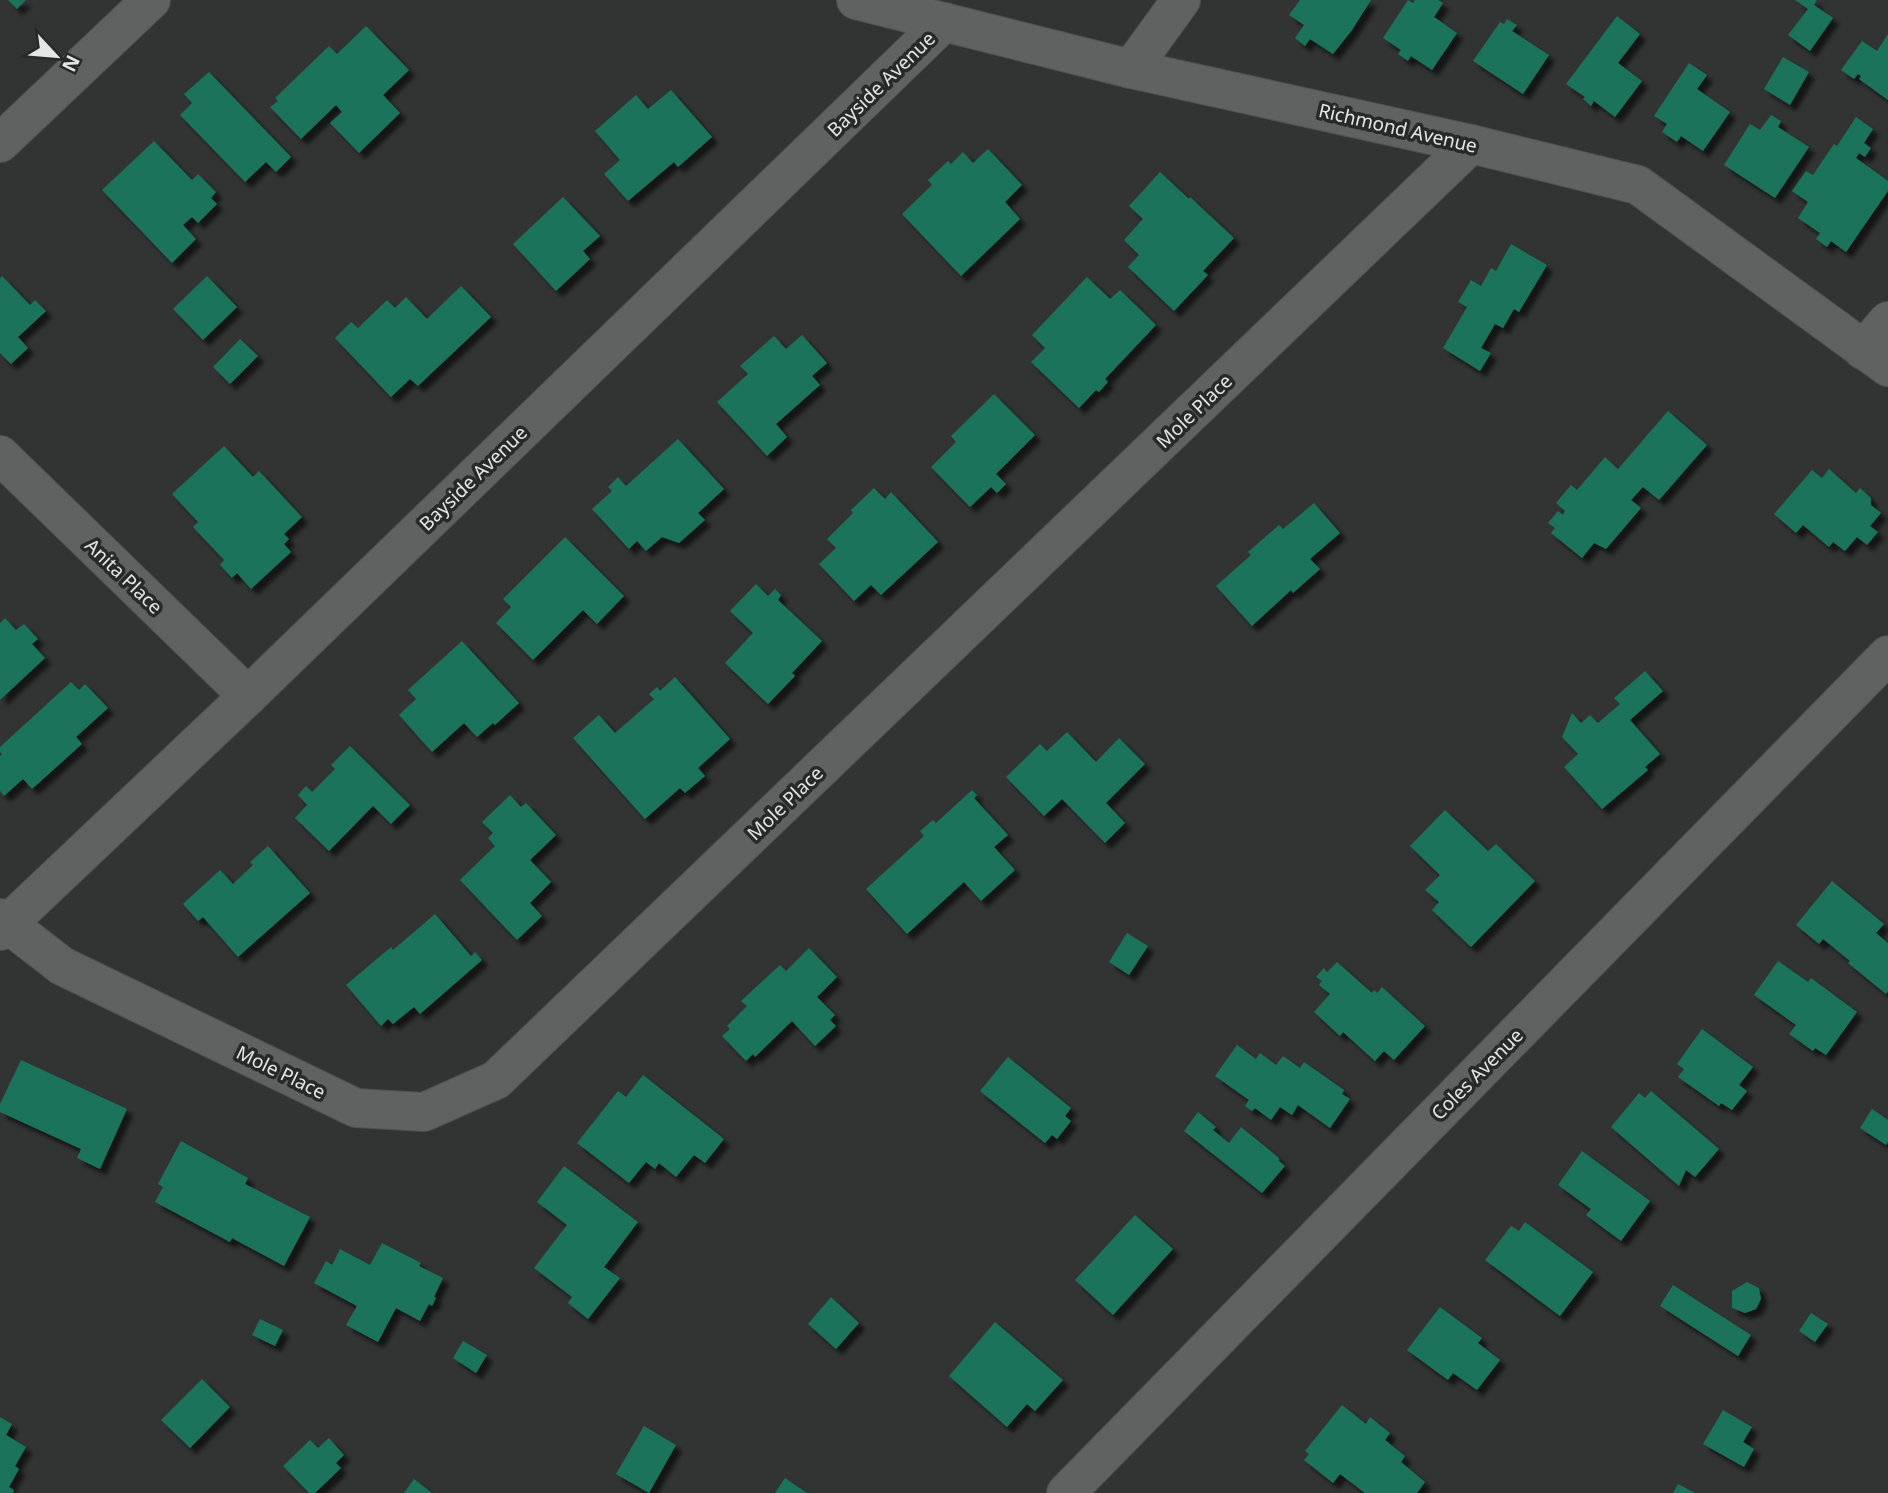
<svg xmlns="http://www.w3.org/2000/svg" width="1888" height="1493" font-family="'Noto Sans',sans-serif">
<style>
.building{fill:#1d735c;filter:url(#shadow)}
.lines{fill:none;stroke-linecap:round;stroke-linejoin:round}
.minor-casing{stroke:#4e504f;stroke-width:40}
.minor{stroke:#5f6260;stroke-width:38}
.labels{text-anchor:middle;stroke-width:7;stroke-linejoin:round;paint-order:stroke}
.street-label{font-size:19px;fill:#e4e6e5;stroke:#272a29}
</style>
<defs>
<filter id="shadow"><feDropShadow dx="6" dy="6" stdDeviation="2" flood-color="#0009"/></filter>
</defs>
<rect width="100%" height="100%" fill="#313433"/>
<g class="building">
<path d="M8,0h18l-9,9z"/>
<path d="M1300,0h71l-19,30 -19,24 -23,-15 -5,7 -10,-8 9,-13 -15,-10z"/>
<path d="M1408,0l5,3 2,-3h23l5,3 -9,14 23,16 -25,37 -21,-14 -3,5 -10,-7 3,-4 -18,-12z"/>
<path d="M1795,0h22l-3,5 19,13 -23,33 -22,-16 20,-26z"/>
<path d="M1617,16l23,18 -22,29 24,18 -27,36 -21,-16 -3,5 -8,-7 2,-2 -19,-13z"/>
<path d="M1507,19l10,6 -5,6 37,24 -26,39 -50,-33 27,-39 4,2z"/>
<path d="M366,26l43,44 -26,25 17,18 -41,40 -29,-30 12,-11 -6,-7 -35,34 -31,-32 8,-6 -3,-3 54,-52 8,8z"/>
<path d="M1888,34v66l-29,-21 2,-3 -3,-2 -4,5 -13,-9 21,-29 15,10z"/>
<path d="M1783,57l26,15 -19,33 -26,-16z"/>
<path d="M1689,63l18,12 -10,14 33,23 -27,39 -22,-15 -4,6 -15,-10 5,-8 -13,-8z"/>
<path d="M209,72l82,85 -15,15 -10,-10 -21,20 -65,-67 12,-12 -8,-9z"/>
<path d="M671,90l41,47 -34,30 -4,-5 -46,39 -24,-27 16,-14 -25,-29 41,-36 12,14z"/>
<path d="M1771,115l10,6 -3,6 31,20 -34,51 -51,-33 26,-41 10,6z"/>
<path d="M1856,117l17,12 -9,14 7,5 -6,9 -6,-4 -3,5 32,23v10l-42,61 -15,-11 -4,6 -11,-8 4,-6 -22,-15 10,-16 -16,-11 14,-20 7,4 21,-31 3,2z"/>
<path d="M154,141l38,39 6,-6 18,18 -5,6 6,6 -19,19 -6,-6 -9,8 13,14 -24,24 -70,-73z"/>
<path d="M988,149l34,36 -17,17 15,17 -59,57 -59,-62 30,-29 -4,-5 20,-19 3,3 12,-12 10,11z"/>
<path d="M1160,172l29,27 1,-2 44,41 -31,33 5,4 -34,36 -46,-44 11,-12 -15,-15 19,-21 -14,-13z"/>
<path d="M563,197l37,39 -17,15 7,8 -34,32 -43,-47z"/>
<path d="M1511,244l36,21 -28,47 -5,-3 -11,19 -8,-4 -14,24 10,5 -11,18 -37,-23 24,-41 -9,-5 13,-22 10,6 10,-18 5,3z"/>
<path d="M2,276l28,29 5,-5 11,11 -28,26 10,11 -17,16 -11,-11v-75z"/>
<path d="M207,276l30,31 -34,33 -30,-31z"/>
<path d="M1087,277l23,22 10,-9 36,35 -51,54 3,3 -9,10 -3,-2 -17,18 -48,-46 14,-14 -13,-13z"/>
<path d="M461,286l30,31 -73,69 -8,-7 -19,18 -56,-59 16,-16 7,6 29,-28 8,8 11,-11 21,22z"/>
<path d="M802,335l25,28 -15,13 8,9 -44,39 11,13 -20,19 -50,-54 31,-28 -8,-8 34,-30 12,13z"/>
<path d="M240,339l18,17 -28,28 -17,-17z"/>
<path d="M994,394l41,41 -39,39 10,10 -9,9 -6,-6 -21,20 -39,-40 25,-25 -5,-6z"/>
<path d="M1668,411l39,34 -48,55 -16,-13 -12,13 10,8 -35,41 -12,-6 -12,15 -31,-25 4,-5 -7,-5 10,-12 5,4 2,-4 -9,-8 15,-18 6,5 28,-33 13,12z"/>
<path d="M678,439l46,50 -26,24 7,7 -26,23 -17,-6 -16,14 -9,-10 -8,8 -37,-40 20,-18 -4,-4 10,-10 8,9z"/>
<path d="M224,446l29,31 6,-6 43,46 -18,17 5,5 -5,5 7,8 -40,37 -14,-16 -5,5 -12,-13 4,-5 -31,-33 5,-5 -26,-28z"/>
<path d="M1829,469l27,24 4,-5 11,10v7l10,8 -11,13 8,6 -11,13 -10,-8 -12,14 -12,-9 -4,5 -26,-22 -7,8 -22,-19 38,-44 10,8z"/>
<path d="M874,488l11,11 6,-7 47,50 -57,53 -10,-10 -17,16 -35,-37 17,-16 -9,-9 26,-26 -2,-3z"/>
<path d="M1314,503l26,30 -30,26 10,10 -27,24 -2,-3 -39,36 -36,-40 35,-31 -3,-3 31,-27 4,4z"/>
<path d="M565,537l59,59 -27,28 -14,-14 -50,50 -37,-37 15,-16 -8,-8z"/>
<path d="M756,584l12,12 7,-7 6,6 -3,5 44,41 -30,32 3,3 -27,28 -43,-41 28,-30 -23,-22z"/>
<path d="M5,618l11,12 8,-6 14,15 -6,5 13,14 -45,42v-77z"/>
<path d="M462,641l57,62 -24,22 -2,-2 -16,14 -13,-14 -32,29 -33,-37 17,-16 -8,-9z"/>
<path d="M1645,671l18,20 -33,29 30,34 -15,13 3,3 -46,39 -38,-42 14,-13 -16,-17 10,-24 9,10 9,-8 8,8 22,-19 -6,-6z"/>
<path d="M675,677l55,62 -32,29 7,8 -20,17 -5,-5 -35,31 -72,-81 26,-23 16,18 39,-34 -5,-5 8,-7 3,4z"/>
<path d="M71,682l8,8 6,-6 23,24 -32,29 6,7 -50,45 -9,-10 -19,17 -4,-5v-35l2,-2 -2,-2v-5z"/>
<path d="M1067,732l29,30 23,-24 26,26 -39,39 19,20 -20,20 -43,-44 -18,17 -38,-39 34,-33 7,7z"/>
<path d="M350,746l60,59 -19,19 -18,-18 -44,45 -34,-33 12,-13 -9,-10 8,-9 6,6 23,-23 -4,-4z"/>
<path d="M972,790l5,5 -3,3 34,37 -14,12 21,23 -34,31 -17,-19 -57,52 -41,-45 58,-53 -4,-5 13,-11 3,3z"/>
<path d="M510,795l11,12 5,-4 30,32 -26,25 21,22 -21,21 12,13 -25,24 -57,-60 35,-34 -7,-8 5,-5 -11,-11z"/>
<path d="M1445,810l43,41 8,-7 39,37 -64,66 -39,-37 7,-8 -14,-12 15,-15 -30,-29z"/>
<path d="M268,846l42,47 -72,64 -35,-40 -5,4 -15,-17 37,-34 13,14 20,-19 -3,-3z"/>
<path d="M1832,881l52,43 -8,9 12,10v48l-2,3 -38,-31 2,-2 -27,-22 -4,5 -23,-19z"/>
<path d="M435,914l36,42 4,-4 7,8 -62,54 -6,-7 -21,17 -5,-5 -7,7 -35,-41 45,-38 2,3z"/>
<path d="M1127,933l21,13 -19,29 -20,-13z"/>
<path d="M809,948l28,29 -20,20 18,18 -5,5 6,6 -21,20 -23,-25 -37,36 -2,-3 -7,7 -24,-25 8,-7 -3,-3 20,-20 -6,-5 39,-36 6,6z"/>
<path d="M1778,961l30,21 3,-4 46,34 -31,43 -11,-7 -2,3 -24,-17 7,-9 -42,-30z"/>
<path d="M1337,962l35,31 2,-3 3,3 5,-6 43,39 -31,34 -10,-9 -9,10 -32,-29 -3,4 -26,-24 16,-18 -11,-9 3,-4 -6,-4 8,-9 3,4z"/>
<path d="M1702,1029l51,38 -14,18 8,6 -15,19 -11,-7 -2,3 -41,-29 6,-8 -7,-5z"/>
<path d="M1237,1045l19,14 4,-6 16,12 7,-9 17,12 4,-6 40,28 -2,4 8,5 -20,29 -32,-23 -6,10 -12,-8 -9,13 -16,-12 -3,3 -7,-5 4,-6 -34,-24z"/>
<path d="M1008,1057l63,51 -6,8 6,5 -14,18 -5,-4 -7,8 -65,-52z"/>
<path d="M21,1060l106,49 -27,60 -23,-11 4,-9 -81,-37v-8z"/>
<path d="M643,1075l81,64 -19,24 -11,-8 -18,22 -17,-14 -4,6 -9,-7 -17,21 -52,-40 41,-52 8,6z"/>
<path d="M1651,1091l68,58 -24,28 -9,-7 -7,16 -68,-59 28,-34 6,5z"/>
<path d="M1872,1109l16,11v22l-2,3 -26,-17z"/>
<path d="M1198,1112l18,15 -3,3 16,13 12,-16 38,31v3l6,5 -23,27 -78,-62z"/>
<path d="M181,1141l67,37 -3,6 65,33 -26,49 -52,-28 -2,4 -75,-40 8,-15 -5,-3z"/>
<path d="M1582,1151l68,50 -29,40 -35,-26 5,-6 -33,-24z"/>
<path d="M564,1166l74,56 -34,45 16,11 -32,41 -20,-16 4,-6 -38,-29 33,-43 -30,-23z"/>
<path d="M1135,1215l38,34 -60,66 -38,-35z"/>
<path d="M1525,1222l68,50 -33,44 -75,-56 26,-34 8,5z"/>
<path d="M382,1243l39,20 -2,3 24,12 -9,19 2,1 -4,8 -3,-2 -9,17 -24,-13 -18,34 -32,-17 11,-19 -43,-23 12,-22 6,4 8,-16 30,16z"/>
<path d="M1747,1282l12,6 2,11 -5,10 -11,4 -13,-5v-17z"/>
<path d="M1673,1285l78,50 -13,21 -78,-50z"/>
<path d="M831,1297l28,26 -23,26 -28,-25z"/>
<path d="M1440,1307l42,31 -4,5 22,17 -23,30 -24,-17 -5,7 -41,-30z"/>
<path d="M1811,1313l17,11 -13,18 -16,-11z"/>
<path d="M260,1319l23,11 -8,16 -23,-11z"/>
<path d="M995,1322l68,58 -28,31 -8,-7 -20,23 -58,-51z"/>
<path d="M463,1341l24,14 -11,18 -23,-15z"/>
<path d="M202,1379l28,28 -40,41 -29,-28z"/>
<path d="M1342,1405l24,19 4,-7 20,16 -5,7 20,16 -4,6 24,20 -8,11h-52l-25,-19 -7,9 -29,-23 5,-6 -4,-3z"/>
<path d="M1723,1410l29,17 -9,15 11,7 -10,18 -41,-23z"/>
<path d="M0,1417l12,7 -6,11 20,12 -11,19 4,3 -10,18 5,3 -1,3h-13z"/>
<path d="M644,1426l32,19 -27,48 -33,-19z"/>
<path d="M329,1438l15,17 -8,8 5,5 -26,25h-6l-26,-27 27,-26 8,8z"/>
<path d="M785,1478l22,15h-32z"/>
<path d="M414,1479l18,14h-28z"/>
<path d="M1678,1484l17,9h-22z"/>
</g>
<g class="lines">
<g class="minor-casing">
<g id="minor">
<path d="M856,0l275,69 340,75 167,41 250,182"/>
<path d="M1131,69l50,-69"/>
<path d="M0,143l151,-143"/>
<path d="M1863,350l25,-29"/>
<path d="M0,455l248,241"/>
<path d="M0,918l62,48 294,142 68,4 72,-32 975,-936"/>
<path d="M0,931l248,-235 696,-674"/>
<path d="M1066,1493l822,-838"/>
</g>
</g>
<use href="#minor" class="minor"/>
</g>
<g class="labels">
<g class="street-label">
<text transform="translate(881 84) rotate(-44)" y="7">Bayside Avenue</text>
<text transform="translate(1398 128) rotate(13)" y="7">Richmond Avenue</text>
<text transform="translate(1194 411) rotate(-44)" y="7">Mole Place</text>
<text transform="translate(473 478) rotate(-44)" y="7">Bayside Avenue</text>
<text transform="translate(124 576) rotate(44)" y="7">Anita Place</text>
<text transform="translate(785 803) rotate(-44)" y="7">Mole Place</text>
<text transform="translate(281 1072) rotate(26)" y="7">Mole Place</text>
<text transform="translate(1477 1074) rotate(-45)" y="7">Coles Avenue</text>
</g>
</g>
<g transform="translate(56 56) rotate(116)" stroke="#272a29" stroke-width="5" paint-order="stroke">
<path d="M0-5L12 26L0 18L-12 26Z" fill="#e4e6e5"/>
<text y="-10" font-size="19" font-weight="bold" text-anchor="middle" fill="#e4e6e5">N</text>
</g>
</svg>
